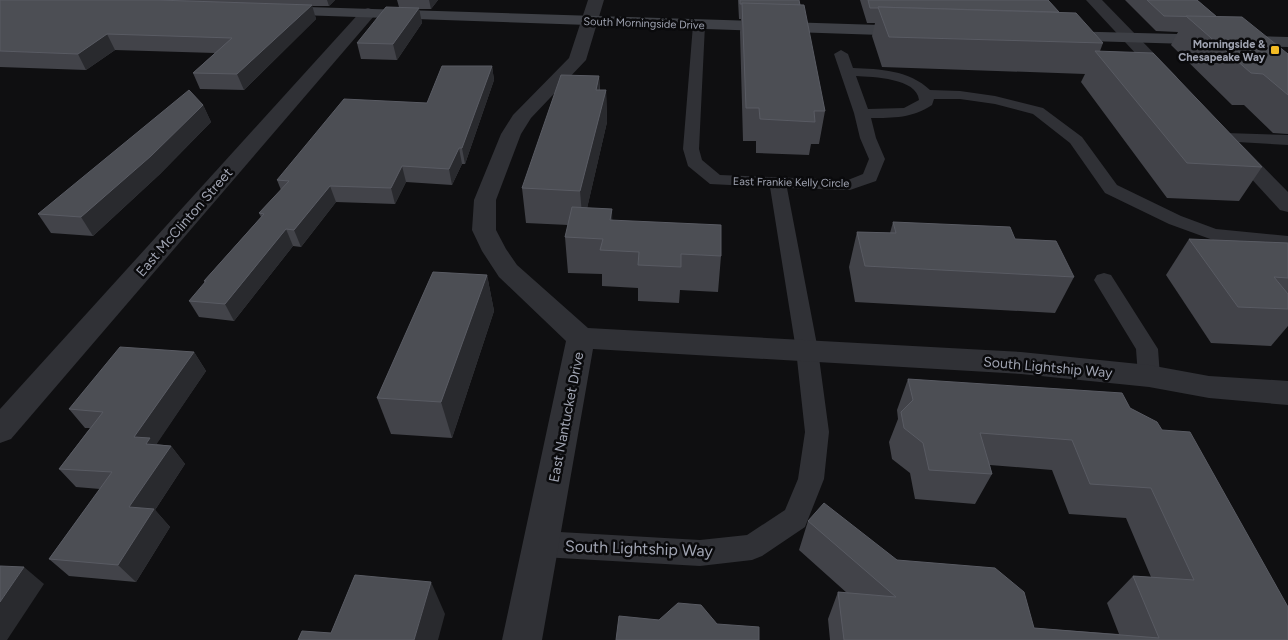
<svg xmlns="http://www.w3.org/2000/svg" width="1288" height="640" font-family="Figtree,sans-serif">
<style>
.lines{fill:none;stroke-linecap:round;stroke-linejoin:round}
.lane{fill:#303136;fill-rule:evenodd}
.street{fill:#303136;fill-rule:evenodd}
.secondary{fill:#3e4046;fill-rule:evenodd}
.wall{fill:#424349}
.shaded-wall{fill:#292a2e}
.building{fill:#4c4e54;stroke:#595b63}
.poi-dot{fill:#f4bc24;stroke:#0a0a0c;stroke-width:2}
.labels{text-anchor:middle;stroke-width:5;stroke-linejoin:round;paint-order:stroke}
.far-street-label{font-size:11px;fill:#a0a4b2;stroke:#0a0a0c}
.far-poi-label{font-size:11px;font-weight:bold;fill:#a0a4b2;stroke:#0a0a0c;text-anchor:end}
.street-label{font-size:14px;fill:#a0a4b2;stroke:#0a0a0c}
.near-street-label{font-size:16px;fill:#a0a4b2;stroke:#0a0a0c}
</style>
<rect width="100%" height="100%" fill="#0f0f11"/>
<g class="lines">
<g class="lane">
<path d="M699,21l6,4 -6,124 3,11 18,15 128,5 15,-6 6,-15 -9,-21 -6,-25 -20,-59 7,-4 7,4 5,14c27,1 56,2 77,22l30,1 35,5 48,12 39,29 35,48 64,31 35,13 72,7v12l-75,-8 -44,-16 -64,-31 -35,-50 -37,-29 -38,-10 -35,-5h-26l-2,6c-19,13 -39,13 -61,13l5,20 9,21 -9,22 -26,9 -63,-2 31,162 11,82 -5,47 -19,48 -43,29 -10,4 -52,6 -158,-9 -10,-4 -4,-9 4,-9 10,-4 158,9 47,-5 38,-25 13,-31 7,-47 -9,-82 -26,-163 -60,-3 -22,-18 -5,-17 10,-124zM856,76c17,1 61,2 63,24l-15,8 -36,1z"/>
<path d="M1226,133l62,2v10l-68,-4 -2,-3 2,-3z"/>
<path d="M1104,273l7,2 47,74 2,27 -3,6 -8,3 -8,-3 -3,-6 -2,-27 -42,-69 3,-5z"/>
</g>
<g class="street">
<path d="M588,0h16l-18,60 -55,58 -10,16 -25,66v30l10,19 11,16 71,63 433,24 128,13 60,11 79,5v24l-79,-7 -60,-11 -128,-13 -428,-25 -51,291h-40l64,-299 -67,-64 -17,-26 -10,-21 2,-30 27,-66 12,-19 56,-57z"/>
<path d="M1086,0h16l74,76 3,4 -3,4 -6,1 -6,-1z"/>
<path d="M368,8l6,2 2,3 -2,3 -363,423 -11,4v-34l362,-399z"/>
<path d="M1232,140l7,2 49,50v20l-8,-2 -55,-60 -3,-4 3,-4z"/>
</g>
<g class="secondary">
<path d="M276,6l635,20 6,2 2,3 -2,3 -6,2 -641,-22 -2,-3 2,-3z"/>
<path d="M1061,31l227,6v10l-233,-7 -2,-4 2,-4z"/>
</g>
</g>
<g class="wall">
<path d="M0,0h335l-6,6h-17l4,13 -72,71 -44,-1 -7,-16 22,-20 -100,-3 -29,20 -86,-3z"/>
<path d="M397,0h41l-7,9h-12l3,14 -25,37 -36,-1 -4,-16 42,-36z"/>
<path d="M738,0h61l26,111 -6,33h-8l-2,11 -53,-2v-12h-13l-3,-109 1,-13h-2z"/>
<path d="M860,0h188l11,12 44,31 -3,8 162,116 -23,34 -72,-3 -86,-116 4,-8 -203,-7 -10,-31 3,-13h-8z"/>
<path d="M1125,0h72l20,17 71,37v80l-15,-1 -29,-28h-12l-61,-60 7,-13 -22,-1z"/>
<path d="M492,66l2,14 -29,84h-3l-10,21 -46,-3 -11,22 -59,-2 -35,45 -8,-1 -59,75 -35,-4 -10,-16 16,-18 -1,-2 57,-64 -2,-4 22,-23 -4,-10 150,-77z"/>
<path d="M599,76l1,14h6l1,32 -20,86 25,1v11l109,36 -3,36 -38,-2 -1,13 -41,-2v-13l-36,-2v-12l-34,-1 -3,-36 3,-12 -42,-2 -4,-35z"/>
<path d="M203,105l8,17 -51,52 -67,62 -42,-3 -13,-19z"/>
<path d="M893,222l122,17 59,38 -19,36 -200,-11 -6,-35 8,-35 33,1z"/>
<path d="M1189,239l99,4v83l-17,20 -60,-3 -45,-68z"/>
<path d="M487,275l7,36 -42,127 -61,-4 -14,-36z"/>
<path d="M194,352l12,19 -50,73 15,2 14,18 -30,46 15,17 -34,55 -67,-6 -20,-17 51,-70 -24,-2 -17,-18 31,-41h-5l-16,-19z"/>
<path d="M908,379l222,29 158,232h-458l-2,-21 10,-27 9,1 -48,-43 9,-29 89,39 137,68 85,6 -12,-31 26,-27 18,1 -25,-59 -57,-4 -17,-44 -62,-5 2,9 -17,30 -60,-5 -5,-26 -18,-14 -3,-17 9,-23 -1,-9z"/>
</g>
<g class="shaded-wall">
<path d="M327,0h8l-6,6z"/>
<path d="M429,0h9l-7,9z"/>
<path d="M312,5l4,14 -72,71 -7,-16z"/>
<path d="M419,8l3,15 -25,37 -4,-16z"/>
<path d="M107,34l8,16 -29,20 -8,-16z"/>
<path d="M492,66l2,14 -29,84 -3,-16z"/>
<path d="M599,76l1,32 -4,-18z"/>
<path d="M606,90l1,32 -24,104 -3,-35z"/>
<path d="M203,105l8,17 -51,52 -67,62 -12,-19z"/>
<path d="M459,148l3,16 -10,21 -3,-16z"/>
<path d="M402,166l4,16 -11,22 -4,-16z"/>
<path d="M330,186l6,16 -35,45 -7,-17z"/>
<path d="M612,209l1,35 -3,-24z"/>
<path d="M286,229l7,17 -59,75 -9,-17z"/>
<path d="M487,275l7,36 -42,127 -11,-36z"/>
<path d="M194,352l12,19 -50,74 15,1 14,18 -30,46 15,17 -34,55 -18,-17 11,-58 5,-70z"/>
<path d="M24,567l20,17 -37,56h-7v-38z"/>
<path d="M431,582l14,32 -7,26h-24z"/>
</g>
<g class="building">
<path d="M0,0h157l155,5 -75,69 -44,-1 39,-35 -125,-4 -29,20 -78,-3z"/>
<path d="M740,0h59l1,5 -60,-1z"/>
<path d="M868,0h180l11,12 -181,-5 1,1h-9z"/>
<path d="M1147,0h50l20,17 -53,-1z"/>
<path d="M742,3l62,2 21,106h-11l1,11 -55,-3 -1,-11h-13z"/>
<path d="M386,7l33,1 -26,36 -36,-1z"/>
<path d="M878,7l198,6 27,30 -214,-6z"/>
<path d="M1186,16l56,1 46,37v41l-25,-21 -12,-1z"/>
<path d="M1095,51l58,2 109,114 -75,-4z"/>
<path d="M442,66h50l-30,82h-3l-10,21 -47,-3 -11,22 -61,-2 -36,44 -8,-1 -61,75 -36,-3 17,-20h-2l60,-67 -5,-1 30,-32 -12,-1 67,-81 83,4z"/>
<path d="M561,75l38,1 -3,14h10l-26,101 -58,-3z"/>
<path d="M189,90l14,15 -52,51 -70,61 -43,-3z"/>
<path d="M572,207l40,2 -2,11 111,5v31l-40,-2v13l-43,-2 1,-13 -39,-2 3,-11 -38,-2z"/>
<path d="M893,222l117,5 5,12 41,2 18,36 -209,-11 -8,-34 39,1z"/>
<path d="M1189,239l99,4v35l-14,-1 14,17v15l-50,-2z"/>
<path d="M433,272l54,3 -46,127 -64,-4z"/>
<path d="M120,347l74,5 -60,85 16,1 -4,6 25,2 -42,61 25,2 -36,56 -69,-6 63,-87 -53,-3 44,-57 -34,-3z"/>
<path d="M908,379l214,14 8,15 27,14 5,8 28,2 98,175v33h-444l-6,-48 58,5 -88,-76 16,-18 73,57 98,8 29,24 10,36 125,10 -26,-62 61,4 -43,-92 -61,-4 -18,-44 -92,-7 12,41 -63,-4 -6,-27 -19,-15 -3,-16 12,-12z"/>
<path d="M0,566l24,1 -24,35z"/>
<path d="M355,575l76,7 -17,58h-116l4,-9 29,2z"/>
<path d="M678,603l23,2 16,19 42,3v13h-143l3,-24 40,4z"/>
</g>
<rect class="poi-dot" x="1270" y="45" width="10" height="10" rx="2.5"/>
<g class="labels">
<g class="far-street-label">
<text transform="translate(644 23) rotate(2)" y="4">South Morningside Drive</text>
<text transform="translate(791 182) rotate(1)" y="4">East Frankie Kelly Circle</text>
</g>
<g class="far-poi-label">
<text x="1265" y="48">Morningside &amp;<tspan x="1265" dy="13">Chesapeake Way</tspan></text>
</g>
<g class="street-label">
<text transform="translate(184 222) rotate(-49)" y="5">East McClinton Street</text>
<text transform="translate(1048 367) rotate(5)" y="5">South Lightship Way</text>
<text transform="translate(566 417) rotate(-79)" y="5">East Nantucket Drive</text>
</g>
<g class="near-street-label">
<text transform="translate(639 548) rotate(2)" y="6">South Lightship Way</text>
</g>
</g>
</svg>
